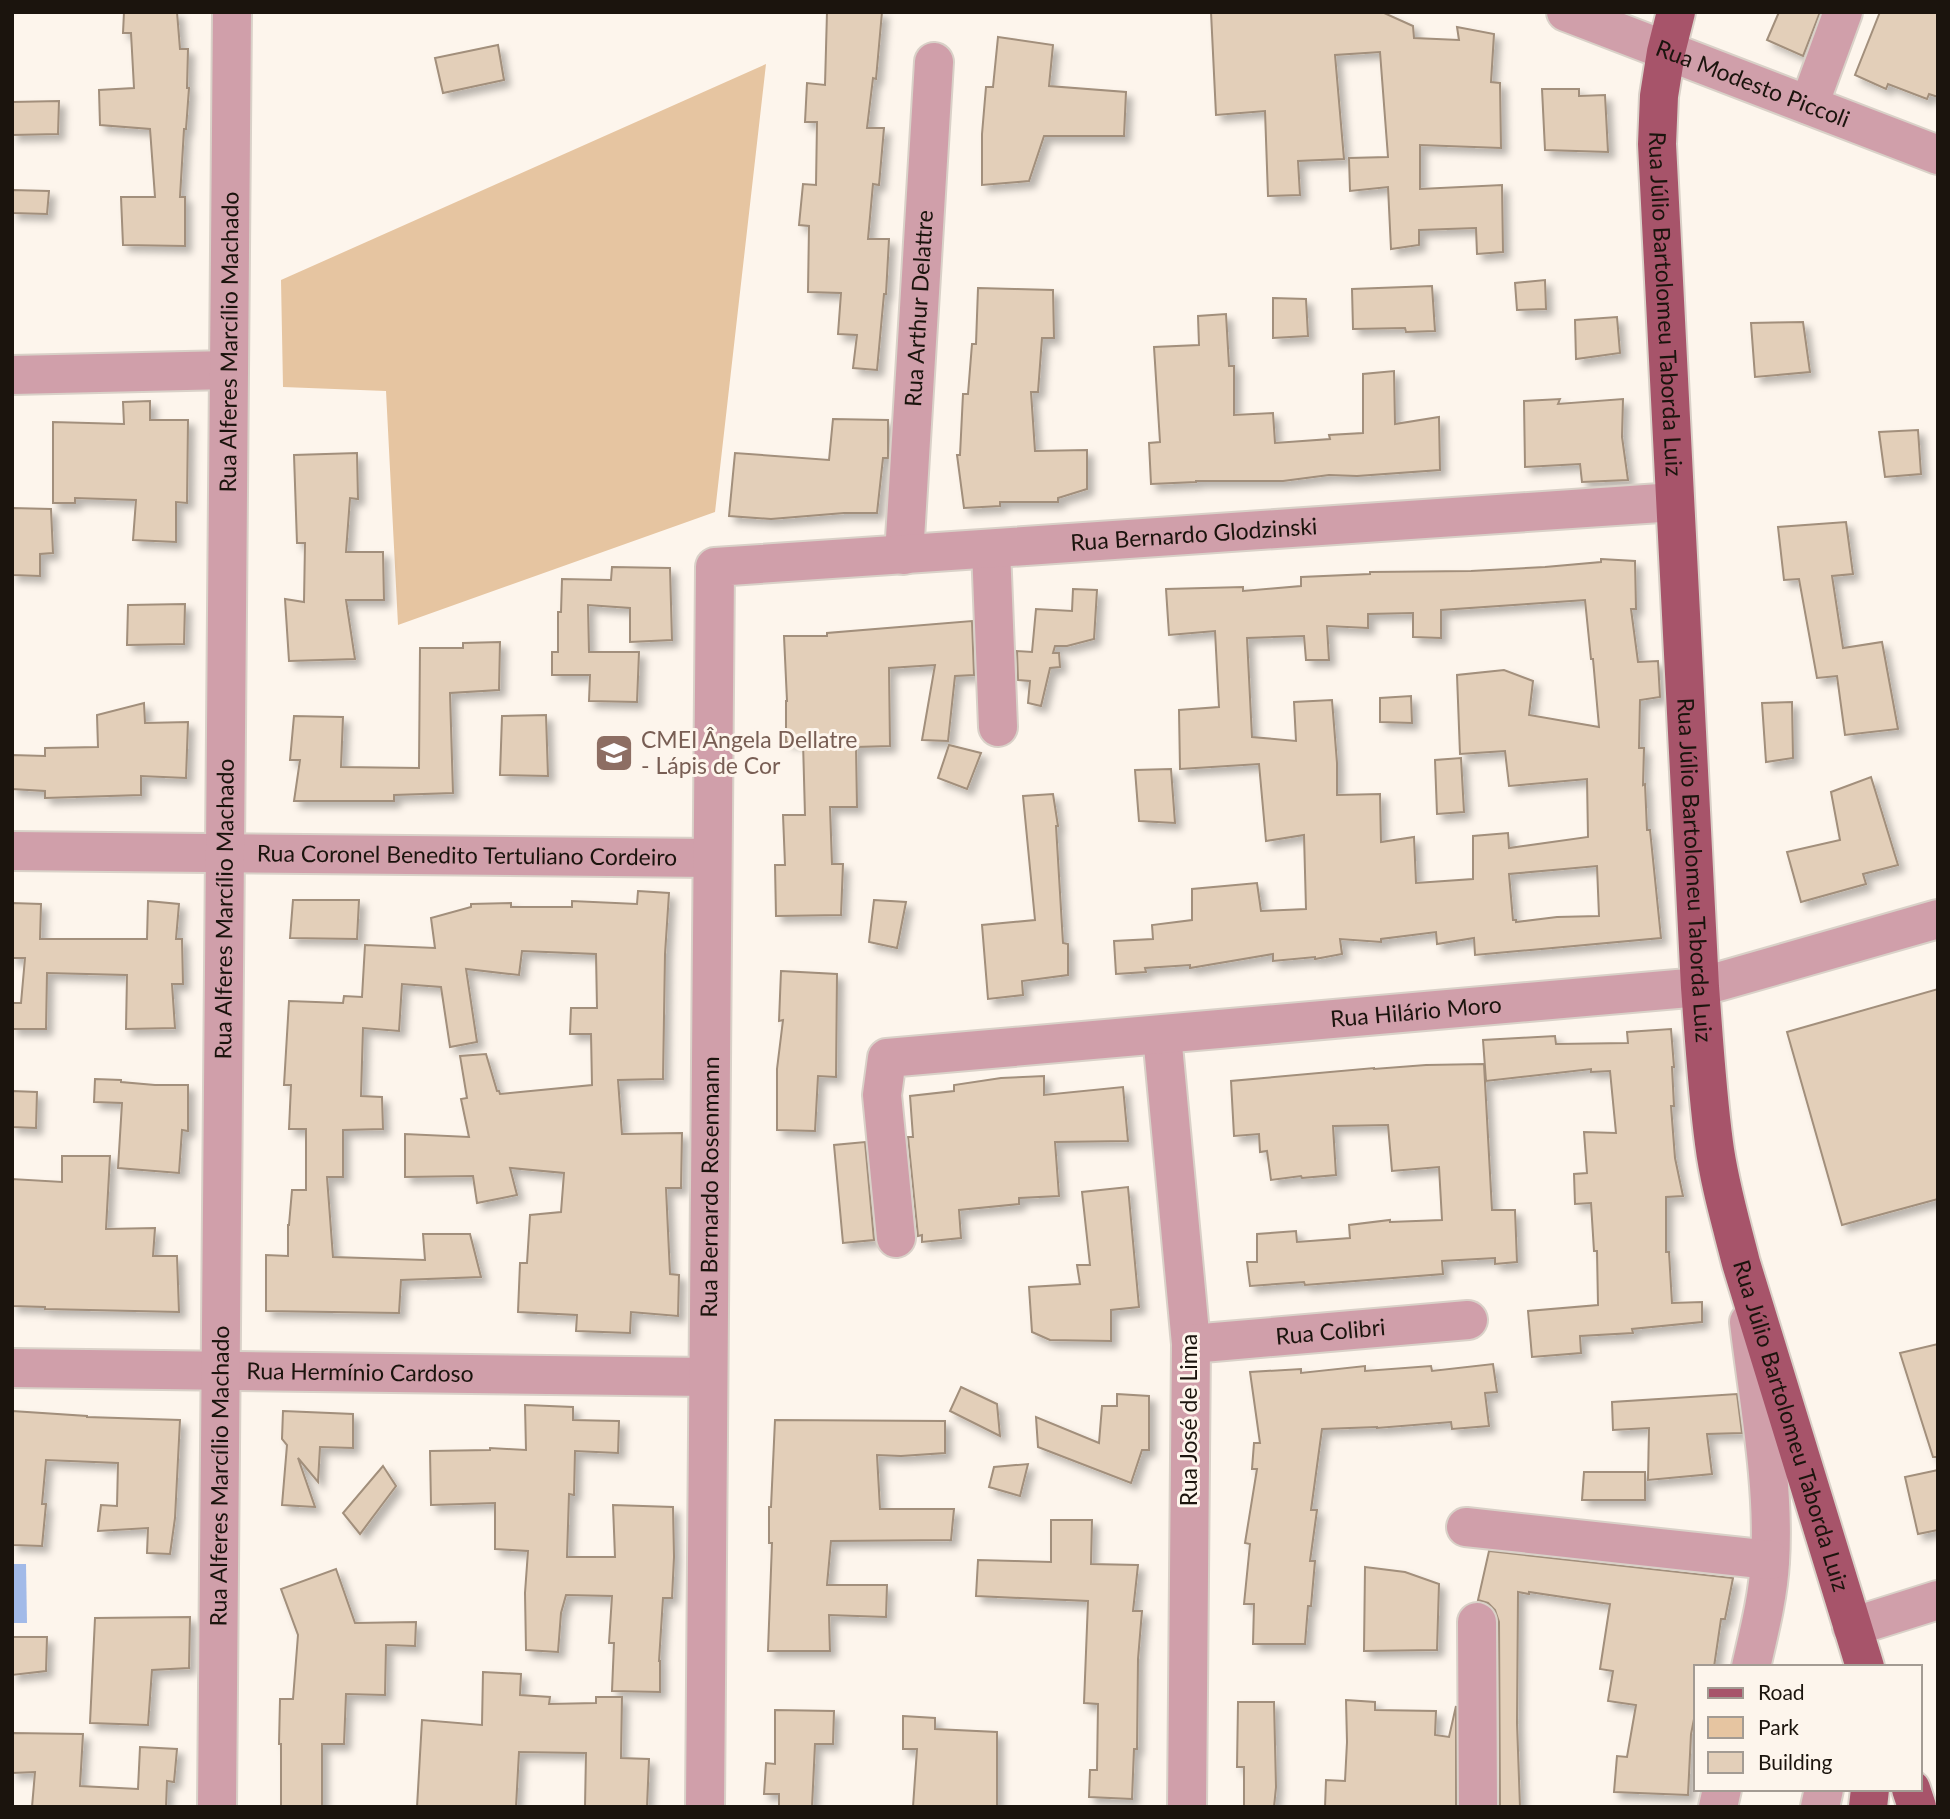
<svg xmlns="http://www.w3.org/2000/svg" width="1950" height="1819" font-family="Lato,sans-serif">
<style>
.green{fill:#e6c5a1}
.water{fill:#a2bae8}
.building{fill:#e3cfb9;stroke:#a28f7b;stroke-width:2;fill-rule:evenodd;filter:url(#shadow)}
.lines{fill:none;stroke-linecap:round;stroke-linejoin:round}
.minor-casing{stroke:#d9d1c8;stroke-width:42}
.major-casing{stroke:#d9d1c8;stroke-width:42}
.minor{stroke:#d09faa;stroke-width:38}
.major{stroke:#a7546a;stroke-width:38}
.labels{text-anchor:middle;stroke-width:6;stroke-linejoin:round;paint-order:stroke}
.street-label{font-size:23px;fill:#1b140d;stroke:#fdf5ec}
.education-label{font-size:23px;fill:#785e54;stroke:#fdf5ec;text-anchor:start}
</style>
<defs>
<filter id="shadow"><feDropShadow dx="6" dy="6" stdDeviation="3.5" flood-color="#0004"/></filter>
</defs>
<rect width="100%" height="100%" fill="#fdf5ec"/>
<path class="green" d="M766,64l-51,448 -317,113 -12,-234 -103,-4 -2,-107z"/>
<path class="water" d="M12,1564h14l1,59h-15z"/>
<g class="building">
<path d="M124,12h53l3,37h8l-1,39h2l-3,41h-2l-4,68h5v49l-62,-1 -2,-48h34l-5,-68 -50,-4 -1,-35 35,-2 -3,-55h-8z"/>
<path d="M827,12h55l-6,67 -3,-1 -6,50h17l-5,57 -6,-1 -5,55h21l-3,55h-2l-7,76 -24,-2 4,-33 -19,-1 3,-41 -33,-1 1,-66 -10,-1 4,-41 13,1 1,-63h-12l2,-39 18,2z"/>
<path d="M1211,12h171l31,14 1,12 45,2 -2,-13 37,7 -3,48 9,1 1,65 -81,-3v44l82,-4 1,67 -26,2 -1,-26 -57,2v15l-28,4 -3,-62 -38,4 -1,-33 39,-1 -8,-105 -45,3 9,104 -46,2 2,34 -32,1 -3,-85 -49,4z"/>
<path d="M1779,12h41l-17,44 -36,-16z"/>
<path d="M1880,12h58v85l-9,-3 -2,5 -39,-15 -2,5 -31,-14z"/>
<path d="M998,37l55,8 -4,41 77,6 -2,44h-80l-15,45 -47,4v-51l4,-47h7z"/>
<path d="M498,45l6,35 -61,13 -8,-35z"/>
<path d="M1542,89h37v7l26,-1 3,57 -63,-2z"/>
<path d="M59,101l-1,33 -46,1v-33z"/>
<path d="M12,190l37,1 -2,23 -35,-1z"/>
<path d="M1545,280l1,29 -29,1 -2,-27z"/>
<path d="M1432,286l3,45 -29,1 -1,-4 -52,1 -1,-40z"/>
<path d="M978,288l75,2 1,48h-12l-4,54h-7l4,59 52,-1v39l-29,9v4h-58v4l-36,2 -7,-53h3l3,-61h5l4,-50h4z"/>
<path d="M1273,298l33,1 2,37 -35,2z"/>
<path d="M1226,314l3,52h5v49l39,-2 2,30 55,-4 -1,-4 34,-2v-59l31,-3 1,53 44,-7 1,53 -83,6 -28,-1 -46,6h-87v1l-45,2 -2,-41 11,-1 -6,-95 45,-2 -1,-29z"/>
<path d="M1617,317l3,36 -44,6 -1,-39z"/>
<path d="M1803,322l7,50 -55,5 -4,-54z"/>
<path d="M1560,399l-2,5 65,-5 -1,38 6,43 -46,2 -2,-18 -55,3 -1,-66z"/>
<path d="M150,401v19h38l-1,83 -11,-1v40l-43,-2 3,-40 -61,-2v5h-22v-81l71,2 -1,-22z"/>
<path d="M833,419l55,1v38h-5l-6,55h-33l-73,6 -42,-3 6,-63 94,7z"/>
<path d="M1918,430l3,44 -36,3 -6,-45z"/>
<path d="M357,453l1,46 -8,-1 -4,54h37l1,48h-38l9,59 -66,2 -4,-62 19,3 1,-59h-8l-3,-88z"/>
<path d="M12,508l39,1 2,44 -13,1v22l-28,-1z"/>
<path d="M1846,522l7,52 -21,2 11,72 39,-6 16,87 -53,6 -8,-59 -20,2 -18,-99 -15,1 -6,-53z"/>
<path d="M1601,559l34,2 1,48h-5l7,53 20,-1 2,36 -20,3 -1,48h5l-1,37 2,-1 2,46h3l11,108 -186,17 -1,-17 -37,6 -1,-12 -55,7v3l-41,-3 2,15 -27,5v-2l-42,4v-7l-83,14v-3l-45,3 1,4 -30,2 -2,-33 39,-2 -1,-14 40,-5v-31l65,-6 4,28 45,-2 -2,-74 -38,6 -7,-77 -79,5 -1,-59 40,-3 -4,-76 -46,4 -3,-46 77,-2v4l58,-5v-9l69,-3v-2l101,-1 74,-4 56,-5zM1585,600l6,59h2l6,68 -70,-12 4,-34 -29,-11 -47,5 3,79 45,-3 4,35 78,-7 1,58 -79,11 -1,-15 -35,3v43l-57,4 -2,-46 -33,5 -1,-48 -43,1v-32l-5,-63 -38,2 2,39 -44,-4 -5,-99 57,-2 2,24h23l-2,-34 41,2v-14l45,-1v24l28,1v-28zM1597,866l2,50 -42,1 -41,5v-2h-3l-4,-46z"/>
<path d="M612,567l58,1 2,72 -42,2v-34l-42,-3 1,47h50l-2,50 -48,-1 1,-26h-38v-23h6v-40h3l1,-33 49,1z"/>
<path d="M1073,589l24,1 -3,49 -27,7h-12l-2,7h6l1,14 -10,1 -9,38 -13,-3 2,-22 -12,-1 -1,-29 15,1 4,-43 36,2z"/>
<path d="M185,604l-1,40 -57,1 1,-40z"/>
<path d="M972,621l2,54 -19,1 -7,65 -26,-1 13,-75 -46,3 1,78 -34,1 1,60h-27l2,57h11l-2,51 -65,1 -1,-51h10l-2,-50h22l-2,-73h-17v-41h1l-3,-65h43v-3z"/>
<path d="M500,642l-1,48 -49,3 3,100 -59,2v6h-100l6,-41h-10l4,-44 49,1 -2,50 78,1 1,-120h43v-5z"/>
<path d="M1411,696l1,27 -32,-1v-24z"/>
<path d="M1792,702l1,56 -27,4 -4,-59z"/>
<path d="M144,703l1,20 43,-1 -2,56 -45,-2v19l-96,3v-7l-33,-2v-34l33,1v-8l53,-1 -1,-32z"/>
<path d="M546,715l2,61 -48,-1 2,-59z"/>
<path d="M949,745l32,8 -14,36 -29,-11z"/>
<path d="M1461,758l3,54 -27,2 -2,-54z"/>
<path d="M1171,769l4,54 -36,-2 -4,-51z"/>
<path d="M1871,777l27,88 -35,9 3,10 -65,18 -14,-50 53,-12 -9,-48z"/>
<path d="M1053,794l5,32h-2l7,117 5,1v31l-46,6 1,14 -35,4 -6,-74 53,-5 -12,-124z"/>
<path d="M638,891l31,2 -4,61 -2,125 -45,1 4,54 60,-1 -1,55h-15l4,86 9,1 -1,41 -47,-4 -1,21 -54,-2 1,-16 -59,-3 2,-49h7l3,-48 31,-3 3,-39 -54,-5 7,27 -40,8 -4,-27 -68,1v-43l64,3 -8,-38 6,-1 -7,-42 26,-2 11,37h2l1,3 92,-9 -1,-51h-21l1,-26h26l-1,-54 -74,-3 -3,24 -53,-6 11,73 -27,5 -9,-60 -39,-3 -3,47 -36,-3 -2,68 21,1 1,32 -40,1v47h-16l6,80 92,3 -2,-26h47l11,43 -80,3 -2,33 -133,-2v-56l22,1v-31h1l3,-35h14v-61h-17l2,-44h-7l5,-84 54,2 1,-7 18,1 3,-52 70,3 -4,-30 40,-11v-3l40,-1v4h61v-6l65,3z"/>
<path d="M293,900h66l-2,39 -67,-1z"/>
<path d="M874,900l32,2 -9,46 -28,-6z"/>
<path d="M148,901l31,3 -3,35h6l1,45h-11l3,44 -49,1 1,-54 -80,-2 -1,56h-34v-26h9l4,-45h-13v-55l29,1 -1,35h107z"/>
<path d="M781,971l56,3 -1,103 -18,-1 -3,55 -38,-1v-61l6,-49 -4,1z"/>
<path d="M1938,989v210l-96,26 -55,-193z"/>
<path d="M1671,1029l3,38h-2l2,39h-3l4,52 8,38 -17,1v55h3l3,51 30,-1v20l-70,7 1,4 -53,3 1,17 -49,4 -4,-46 70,-6 -1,-54h-3l-3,-48 -16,1 -1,-30 13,-1 -3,-41 32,1 -6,-62 -19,1v-3l-105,12 -3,-41 72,-4 1,8 72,-1 -1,-11z"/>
<path d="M1484,1064l8,146h23l2,52 -22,2v-6l-53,3 1,13 -138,11 -1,-3 -54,4 -3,-24h10v-28l39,-3 1,11 53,-4 -1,-13 41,-5v2l52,-2 -3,-53 -47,4 -4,-46 -55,1 3,49 -34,3 -1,-2 -30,4 -4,-29 -7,1 -1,-18 -25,2 -3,-55 143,-13v1l52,-4z"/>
<path d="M1044,1076v19l79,-8 5,54 -73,1 4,54 -40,2v6l-60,6 2,28 -39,4v-7l-4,1 -10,-99h5l-3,-41 44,-5v-6l47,-7z"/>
<path d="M95,1079l26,1v2l34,3h33v46l-6,-1 -3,43 -61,-5 4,-65 -28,-1z"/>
<path d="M12,1091l25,1 -1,36 -24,-1z"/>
<path d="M865,1142l9,98 -31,3 -9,-98z"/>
<path d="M62,1156h48l-4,73 49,-1 -2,28h24l2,56 -134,-3v-2l-33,-1v-127l50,3z"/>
<path d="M1128,1187l11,120 -28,3v31l-61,-1 -18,-8 -3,-45 51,-3 -3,-19h13l-8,-73z"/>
<path d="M1938,1344v113h-5l-33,-104z"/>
<path d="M1493,1364l4,28 -12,1 4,33 -37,3 -1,-7 -74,6v-1l-55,2 -11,81h6l-7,51h5l-4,45h-3l-3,38h-52l1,-40h-10l6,-60 -5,-1 12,-74h-5l2,-26h6l-10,-71 51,-3v4l64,-7v5l66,-5 1,5z"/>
<path d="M961,1387l36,17 3,32 -50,-25z"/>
<path d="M1117,1394l32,2v54h-7l-11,33 -93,-36 -2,-30 63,26 3,-37h15z"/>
<path d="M1737,1394l5,39 -35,1 5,40 -64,6 1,-52 -36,2 -1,-28z"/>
<path d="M525,1405l48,2v13l46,1 -1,32 -43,-2 -1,44 -5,-1 -2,63h48l-2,-52 60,2 1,50 -2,41h-9l-4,63h1v31l-48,-1 2,-48h-5l3,-47 -46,-1 -5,18 -3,39 -32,-2 -1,-57 3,-42 -33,-2v-46l-64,2 -1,-54 60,-1v-2l36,2z"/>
<path d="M12,1411l75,5v1l93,3 -5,98 -5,36 -23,-1 1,-25 -50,3 3,-26 16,1 1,-43 -72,-3 -4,44h4l-4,42 -30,-1z"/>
<path d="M283,1411l70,3v34l-33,-1 -2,35 -20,-24 17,49 -33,-2 5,-60 -5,-6z"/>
<path d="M775,1420l170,1v32l-44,3 -24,-1 3,54h74l-3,31 -120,1 -4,44h60l-1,32 -57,-2 1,36h-62l4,-108h-3v-36h2z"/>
<path d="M1028,1464l-8,32 -31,-9 5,-20z"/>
<path d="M383,1466l13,20 -36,48 -17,-21z"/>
<path d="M1938,1470v60l-20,4 -13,-57z"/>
<path d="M1584,1472h61v28h-63z"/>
<path d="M1051,1520h41l-1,44 47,1 -5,46h9l-4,48 -1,90h-3l-2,50 -43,-2 1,-27h7l1,-66 -14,-1 4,-102 -112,-5 2,-36 73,2z"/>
<path d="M1489,1551l244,27 -8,41h-4l-7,48h-18v42l-5,25 -3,61 -74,-3 3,-36 10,1 9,-52 -28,-4 5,-30 -13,-2 10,-65 -81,-12v2l-11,-2 -1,131 3,84h-20l-1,-185 -4,-12 -7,-7 -10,-3z"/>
<path d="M1365,1567l40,5 34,12 -2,66 -73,1z"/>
<path d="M336,1569l19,54 61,-1 -1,24 -29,-1 -1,50 -39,-1 -2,50h-22v63h-41v-63h-2l1,-45h13l5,-64 -17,-46z"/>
<path d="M190,1617l-1,51 -37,2 -4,55 -58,-2 5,-105z"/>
<path d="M12,1637h35l-1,34 -34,4z"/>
<path d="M483,1672l38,2 -1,21 30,2 -1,7 47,-1v-6h26l-1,61 28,1 -2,48h-62l1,-54 -67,-1 -3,55h-99l5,-87 60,5z"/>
<path d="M1346,1700l29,2v8l61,1 -1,24 14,2 7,-31v101h-131l1,-27 19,1 2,-39z"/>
<path d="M1238,1702h36l2,85 -2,20h-30v-40h-7z"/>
<path d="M775,1710l59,1 -1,33h-18l-3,63h-33v-13h-15l2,-31 9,1z"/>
<path d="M903,1716l32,2v11l62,3v75h-84l4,-58h-14z"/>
<path d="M12,1733l71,1 -3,52 58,3 2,-42 37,2 -3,33 -7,-1 -1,26h-134l3,-35 -23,1z"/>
</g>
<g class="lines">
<g class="minor-casing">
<g id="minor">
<path id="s1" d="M1566,12l372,143"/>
<path d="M1809,105l34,-93"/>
<path d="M12,375l217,-5"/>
<path d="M991,549l7,178"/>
<path id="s2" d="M904,555l30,-493"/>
<path id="s3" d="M12,851l700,7"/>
<path d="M1162,1035l29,309 -4,463"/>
<path id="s4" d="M896,1238l-14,-143 5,-37 813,-71 238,-68"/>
<path d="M1749,1322c9,76 26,163 21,240 -2,35 -11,70 -19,105"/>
<path id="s5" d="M1191,1344l277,-24"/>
<path id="s6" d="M12,1368l696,9"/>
<path d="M1466,1527l304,33"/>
<path d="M1477,1622l1,185"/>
<path d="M1852,1627l86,-27"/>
<path id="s7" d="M217,1807l15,-1795"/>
<path id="s8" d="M705,1807l10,-1240 960,-65"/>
<path d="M1718,1807l4,-18"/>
<path d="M1820,1807l4,-18"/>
</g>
</g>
<g class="major-casing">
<g id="major">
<path id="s9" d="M1676,12l-10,40 -7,44 -2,48 43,843c4,52 7,104 14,156 5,40 17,80 27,120l124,404"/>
<path d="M1911,1789l6,18"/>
<path d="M1868,1807l2,-18"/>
</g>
</g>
<use href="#minor" class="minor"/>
<use href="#major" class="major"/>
</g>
<defs>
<g id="school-square" transform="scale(2.0125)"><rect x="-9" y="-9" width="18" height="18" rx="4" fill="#8d6e63" stroke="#fdf5ec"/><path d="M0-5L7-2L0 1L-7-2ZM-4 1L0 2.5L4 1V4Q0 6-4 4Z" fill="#fff"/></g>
</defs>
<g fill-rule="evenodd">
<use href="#school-square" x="614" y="753"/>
</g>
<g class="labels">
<g class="street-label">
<text dy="8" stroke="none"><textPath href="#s1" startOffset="200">Rua Modesto Piccoli</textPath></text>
<text dy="8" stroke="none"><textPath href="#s9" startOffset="294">Rua Júlio Bartolomeu Taborda Luiz</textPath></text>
<text dy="8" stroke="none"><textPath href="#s2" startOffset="247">Rua Arthur Delattre</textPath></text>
<text dy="8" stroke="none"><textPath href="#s7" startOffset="1465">Rua Alferes Marcílio Machado</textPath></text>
<text dy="8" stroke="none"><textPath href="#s8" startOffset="1720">Rua Bernardo Glodzinski</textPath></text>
<text dy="8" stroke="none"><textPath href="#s3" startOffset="455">Rua Coronel Benedito Tertuliano Cordeiro</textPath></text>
<text dy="8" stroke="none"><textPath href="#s9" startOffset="861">Rua Júlio Bartolomeu Taborda Luiz</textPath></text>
<text dy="8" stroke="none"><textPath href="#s7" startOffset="898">Rua Alferes Marcílio Machado</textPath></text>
<text dy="8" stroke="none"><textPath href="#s4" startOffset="712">Rua Hilário Moro</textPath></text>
<text dy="8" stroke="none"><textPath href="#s8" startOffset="620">Rua Bernardo Rosenmann</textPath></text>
<text dy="8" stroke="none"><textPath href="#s5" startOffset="140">Rua Colibri</textPath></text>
<text dy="8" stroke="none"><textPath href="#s6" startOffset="348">Rua Hermínio Cardoso</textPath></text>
<text transform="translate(1189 1420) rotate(-90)" y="8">Rua José de Lima</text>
<text dy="8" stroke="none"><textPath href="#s9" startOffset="1428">Rua Júlio Bartolomeu Taborda Luiz</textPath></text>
<text dy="8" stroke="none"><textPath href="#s7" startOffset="331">Rua Alferes Marcílio Machado</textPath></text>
</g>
<g class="education-label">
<text x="641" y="748">CMEI Ângela Dellatre<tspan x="641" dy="26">- Lápis de Cor</tspan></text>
</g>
</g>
<rect width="1950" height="1819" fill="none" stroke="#1b140d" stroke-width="28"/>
<rect x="1694" y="1665" width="228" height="126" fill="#fdf5ec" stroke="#a39b93" stroke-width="2"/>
<rect x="1708" y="1688" width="35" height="10" fill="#a7546a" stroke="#a39b93" stroke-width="2"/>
<text x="1758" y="1700" font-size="21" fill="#1b140d">Road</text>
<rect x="1708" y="1717" width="35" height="21" fill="#e6c5a1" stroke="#a39b93" stroke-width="2"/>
<text x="1758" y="1735" font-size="21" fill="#1b140d">Park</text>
<rect x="1708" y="1752" width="35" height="21" fill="#e3cfb9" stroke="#a39b93" stroke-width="2"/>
<text x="1758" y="1770" font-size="21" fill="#1b140d">Building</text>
</svg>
